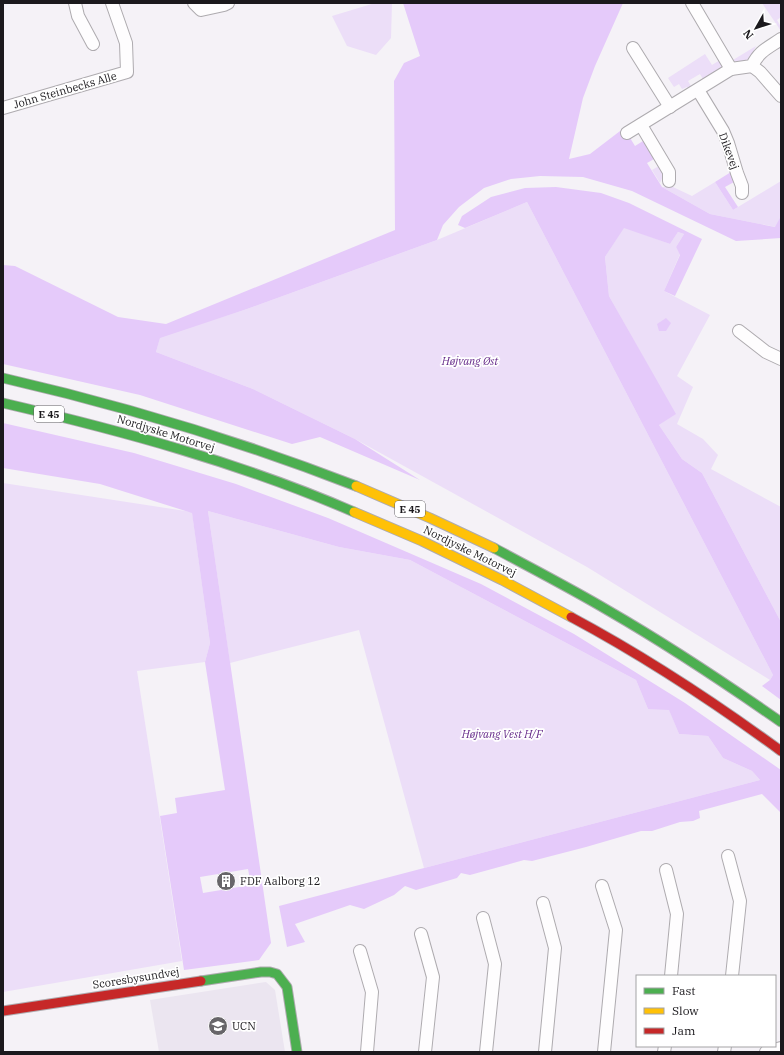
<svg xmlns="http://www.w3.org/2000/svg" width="784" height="1055" font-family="'IBM Plex Serif',serif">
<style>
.built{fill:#ebe5f0}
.green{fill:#ecdef8}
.forest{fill:#e5cafa;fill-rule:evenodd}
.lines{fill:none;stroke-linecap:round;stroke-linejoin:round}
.street-casing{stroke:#aeabaf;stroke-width:14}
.fast-casing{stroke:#aeabaf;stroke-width:11}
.slow-casing{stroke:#aeabaf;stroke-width:11}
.jam-casing{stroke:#aeabaf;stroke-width:11}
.street{stroke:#fefdfe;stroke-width:12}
.fast{stroke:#4caf50;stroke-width:9}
.slow{stroke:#ffc107;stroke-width:9}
.jam{stroke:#c62828;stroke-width:9}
.labels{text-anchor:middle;stroke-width:3.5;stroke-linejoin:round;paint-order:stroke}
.shield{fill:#fff;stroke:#5f5e61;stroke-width:1}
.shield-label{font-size:10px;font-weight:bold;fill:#1b191d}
.street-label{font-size:11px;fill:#1b191d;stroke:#fff}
.park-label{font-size:11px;font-style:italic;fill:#662b8a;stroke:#fff}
.poi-label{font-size:11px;fill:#1b191d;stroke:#fff;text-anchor:start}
</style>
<rect width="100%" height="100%" fill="#f5f2f7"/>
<path class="built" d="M266,982l9,8 10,62h-126l-9,-52z"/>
<g class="green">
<path d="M375,3h17l-1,35 -15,17 -29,-9 -15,-30z"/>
<path d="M762,3h19v14l-4,3 4,7v4z"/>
<path d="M756,46c-5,10 -11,22 -23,14z"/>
<path d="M705,54l7,11 8,-5 2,4v4l-18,13 -4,-7 -12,7 4,7 -3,2 -2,-3 -5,2 -3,-5 -5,3 -6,-9z"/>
<path d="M659,166l5,8 -4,9 -8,-13z"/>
<path d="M781,181v35l-5,11 -66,-13 -48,-27h11l19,9 23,-14 18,28z"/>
<path d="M527,202l246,473 -3,5 -183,-113 -232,-128 -102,-50 -97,-37 4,-15 87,-28 190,-69z"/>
<path d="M624,227l46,17 8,-12 6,2 -8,13 4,7 -16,37 46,24 -33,61 16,11 -16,37 26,15 15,16 -7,14 70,38v115l-79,-149 -20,-14 -23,-34 16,-11 -66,-118 -4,-39z"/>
<path d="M3,483l189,29 18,131 -5,19 -68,9 45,290 -179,31z"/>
<path d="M208,511l131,36 71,13 226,120 12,29h21l10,25 29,2 15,22 29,13 8,9 -336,88 -65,-238 -129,33z"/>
</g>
<g class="forest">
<path d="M403,3h220l-28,63 -12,32 -14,61 21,-5 34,-26 11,18 8,-5 11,18 -7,4 15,24 48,27 65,13 6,-11v22l-45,3 -104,-50 -49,-14 -43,-1 -29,3 -27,9 -25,19 -16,18 -6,15 -190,69 -87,29 -4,14 97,37 102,50 65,41 -100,-43 -28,7 -152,-49 -137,-31v-99l12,1 103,51 48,7 229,-94 -1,-149 10,-18 16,-7z"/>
<path d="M731,172l3,10 -9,5 13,20 -5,3 -18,-28z"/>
<path d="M556,187l45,6 28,10 73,36 -27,57 -11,-5 16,-36 -4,-8 8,-13 -6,-2 -8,12 -46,-16 -19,29 4,39 67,118 -17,11 23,34 20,14 79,149v78l-19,-14 8,-6 3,-5 -246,-473 -62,26 -7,-3 4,-9 29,-19 34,-9z"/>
<path d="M666,318l5,5 -5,8h-7l-2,-7z"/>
<path d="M3,423l131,30 102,31 92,34 153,66 93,50 111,69 96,67v43l-19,-19 -63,17 1,7 -7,3 -13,1 -28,9h-11l-55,16 -54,14 -8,-1 -54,15 -9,-2 -4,5 -41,12 -11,-4 -11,9 -30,14 -14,-4 -55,19 10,18 -18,5 -8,-41 481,-126 -8,-9 -29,-13 -15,-22 -29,-2 -10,-24 -21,-1 -12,-29 -226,-120 -71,-13 -131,-36 63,432 -12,17 -75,10 -24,-154 17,-3 -2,-15 50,-8 -20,-128 5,-19 -18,-130 -92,-29 -97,-16zM248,869l3,16 -48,8 -3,-16z"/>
</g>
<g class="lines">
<g class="street-casing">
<g id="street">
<path d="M75,3l3,13 15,28"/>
<path d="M194,3l7,7 23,-5 4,-2"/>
<path d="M692,3l39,66"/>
<path d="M633,48l37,59"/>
<path d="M752,66l8,6 21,24"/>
<path d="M698,90l25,41 5,12 9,30 5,13v7"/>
<path d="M3,108l124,-36 -1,-29 -14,-40"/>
<path d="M641,125l28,47v9"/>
<path d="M627,133l104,-64 21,-3c7,-15 16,-18 29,-27"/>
<path d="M739,331l27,21 15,7"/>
<path d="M728,856l12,45 -8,75"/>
<path d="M666,870l11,44 -6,62"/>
<path d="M602,886l14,44 -12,122"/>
<path d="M543,903l12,45 -10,104"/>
<path d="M483,918l12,46 -9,88"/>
<path d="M421,934l12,43 -8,75"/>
<path d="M360,951l12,41 -5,60"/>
<path d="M664,1052l1,-6"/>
<path d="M724,1052l1,-6"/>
<path d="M766,1052l15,-4"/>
</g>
</g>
<g class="fast-casing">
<g id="fast">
<path d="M3,378c122,28 237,63 353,108"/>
<path d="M3,403c120,28 238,60 351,109"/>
<path d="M494,548c39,21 78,41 115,63 59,34 116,72 172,111"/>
<path d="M201,981l60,-9h9l7,2 10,13 10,65"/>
</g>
</g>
<g class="slow-casing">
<g id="slow">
<path d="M356,486l74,32 64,30"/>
<path d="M354,512l68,29 80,39 69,37"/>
</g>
</g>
<g class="jam-casing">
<g id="jam">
<path d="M571,617c73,39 143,85 210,134"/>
<path d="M3,1011l198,-30"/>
</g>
</g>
<use href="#street" class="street"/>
<use href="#fast" class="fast"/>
<use href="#slow" class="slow"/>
<use href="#jam" class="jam"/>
</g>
<defs>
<g id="building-disc" transform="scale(1)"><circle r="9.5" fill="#676569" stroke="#fff"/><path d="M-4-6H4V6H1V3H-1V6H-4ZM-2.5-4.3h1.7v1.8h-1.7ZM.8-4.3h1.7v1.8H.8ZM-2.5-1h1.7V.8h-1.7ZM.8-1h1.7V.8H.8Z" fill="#fff"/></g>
<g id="university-disc" transform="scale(1)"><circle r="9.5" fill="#676569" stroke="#fff"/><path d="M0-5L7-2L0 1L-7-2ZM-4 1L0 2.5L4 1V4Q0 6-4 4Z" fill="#fff"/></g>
</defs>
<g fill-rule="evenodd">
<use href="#building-disc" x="226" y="881"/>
<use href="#university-disc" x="218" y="1026"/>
</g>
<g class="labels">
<g class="shield">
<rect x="34" y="406" width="30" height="16" rx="3"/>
<rect x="395" y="501" width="30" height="16" rx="3"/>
</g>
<g class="shield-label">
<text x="49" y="418">E 45</text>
<text x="410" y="513">E 45</text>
</g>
<g class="street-label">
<text transform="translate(65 90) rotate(-16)" y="4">John Steinbecks Alle</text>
<text transform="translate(729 151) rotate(70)" y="4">Dikevej</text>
<text transform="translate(166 433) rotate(17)" y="4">Nordjyske Motorvej</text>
<text transform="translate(470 551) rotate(26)" y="4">Nordjyske Motorvej</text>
<text transform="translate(136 978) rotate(-9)" y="4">Scoresbysundvej</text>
</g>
<g class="park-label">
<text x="470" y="365">Højvang Øst</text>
<text x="502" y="738">Højvang Vest H/F</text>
</g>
<g class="poi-label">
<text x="240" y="885">FDF Aalborg 12</text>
<text x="232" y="1030">UCN</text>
</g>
</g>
<rect width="784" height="1055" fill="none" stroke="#1b191d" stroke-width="8"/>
<rect x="636" y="975" width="140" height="72" fill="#ffffff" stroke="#a4a3a5"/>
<rect x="644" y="988" width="20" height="6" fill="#4caf50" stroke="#a4a3a5"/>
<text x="672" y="995" font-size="12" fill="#1b191d">Fast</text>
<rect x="644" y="1008" width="20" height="6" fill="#ffc107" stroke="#a4a3a5"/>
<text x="672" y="1015" font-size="12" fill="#1b191d">Slow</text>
<rect x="644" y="1028" width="20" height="6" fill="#c62828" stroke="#a4a3a5"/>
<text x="672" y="1035" font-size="12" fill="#1b191d">Jam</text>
<g transform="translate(756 28) rotate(231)" stroke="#ffffff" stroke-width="3" paint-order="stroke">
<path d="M0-3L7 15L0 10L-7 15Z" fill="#1b191d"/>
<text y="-6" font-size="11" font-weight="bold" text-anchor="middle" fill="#1b191d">N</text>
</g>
</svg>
